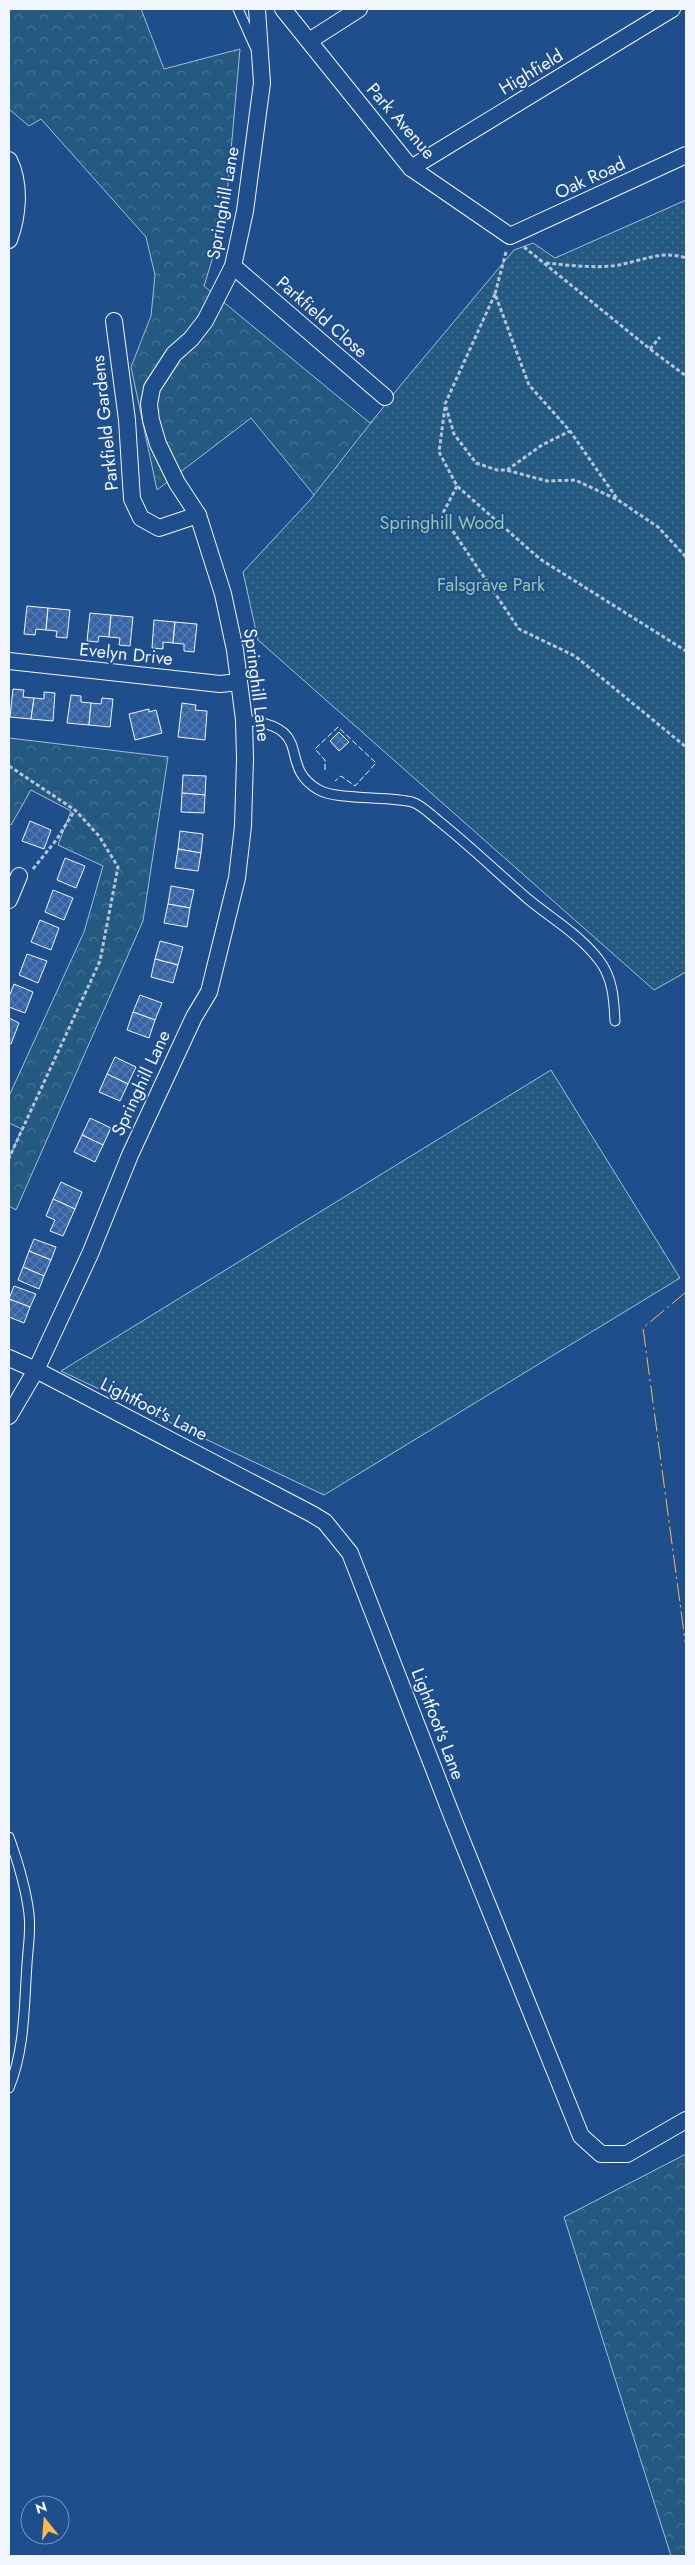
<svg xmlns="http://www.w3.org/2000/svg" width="695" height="2565" font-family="Jost,sans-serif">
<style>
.forest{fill:url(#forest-crowns);stroke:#a8bbd7}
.park{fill:url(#park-dots);stroke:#a8bbd7}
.building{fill:url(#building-cross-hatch);stroke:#f2f6ff}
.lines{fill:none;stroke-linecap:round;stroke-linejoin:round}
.service-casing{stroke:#f2f6ff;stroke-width:11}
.minor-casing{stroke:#f2f6ff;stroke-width:18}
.path{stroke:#b3c4dc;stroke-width:3;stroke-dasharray:4 2.5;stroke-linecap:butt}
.service{stroke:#1f4e8c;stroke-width:9}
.minor{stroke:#1f4e8c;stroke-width:16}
.fence{stroke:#f2f6ff;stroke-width:1;stroke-dasharray:6 2.5;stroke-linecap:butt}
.power{stroke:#ffb74d;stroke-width:1;stroke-dasharray:18 4 2.5 4;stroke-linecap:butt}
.labels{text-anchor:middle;stroke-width:4;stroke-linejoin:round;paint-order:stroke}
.street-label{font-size:18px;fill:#f2f6ff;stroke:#1f4e8c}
.park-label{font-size:18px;fill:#97c8a6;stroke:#1f4e8c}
</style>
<defs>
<pattern id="forest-crowns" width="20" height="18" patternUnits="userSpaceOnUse" patternTransform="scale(1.25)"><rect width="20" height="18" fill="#245a82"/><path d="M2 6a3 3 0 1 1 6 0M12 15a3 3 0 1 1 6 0" fill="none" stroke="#447295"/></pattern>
<pattern id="park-dots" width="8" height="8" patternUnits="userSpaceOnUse" patternTransform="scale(1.25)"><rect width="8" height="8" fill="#245a82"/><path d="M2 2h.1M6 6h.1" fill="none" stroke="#447295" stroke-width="1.8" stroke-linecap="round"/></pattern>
<pattern id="building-cross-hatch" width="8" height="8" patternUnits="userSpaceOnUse" patternTransform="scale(1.25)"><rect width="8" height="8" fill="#3563a3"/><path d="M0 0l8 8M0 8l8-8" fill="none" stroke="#537ab1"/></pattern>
</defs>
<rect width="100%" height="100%" fill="#1f4e8c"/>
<g class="forest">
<path d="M9,9h132l23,60 76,-20 -15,169 -21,68 166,137 144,-149 -195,227 -68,-83 -94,72 -26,-123 20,-51 4,-41 -9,-38 -105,-118 -12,7 -20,-17z"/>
<path d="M9,738l159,19 -25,164 -127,289 -7,-4v-48l13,-29 -13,-6v-27l75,-164 19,-66 -45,-21 13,-34 -40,-21 -20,35 -2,-2z"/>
<path d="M686,2154v402h-15l-107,-339z"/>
</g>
<g class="park">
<path d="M686,200v772l-32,18 -396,-350 -15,-68 67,-72 90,-114 114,-136 19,-7 22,15z"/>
<path d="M551,1070l129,208 -356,217 -263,-124z"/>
</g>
<g class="building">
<path d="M27,606l21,2 -2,22 -10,-1 -1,6 -11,-1z"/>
<path d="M48,608l22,2 -3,28 -11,-1 1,-6 -11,-1z"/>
<path d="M90,613l21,2 -2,22 -10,-1 -1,6 -11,-1z"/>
<path d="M111,615l22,2 -3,29 -11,-1 1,-7 -11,-1z"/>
<path d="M154,620l21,2 -2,21 -10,-1v7l-11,-1z"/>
<path d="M175,622l22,2 -3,28 -10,-1v-7l-11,-1z"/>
<path d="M13,689l11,1 -1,7 11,1 -3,21 -21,-2z"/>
<path d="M44,692l11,1 -2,28 -22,-2 3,-21 10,1z"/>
<path d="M71,695l10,1v6l10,1 -2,22 -22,-2z"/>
<path d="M102,698l11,1 -3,28 -21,-2 2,-22 10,1z"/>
<path d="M182,703l14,2 -1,5 12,1 -2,29 -27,-3z"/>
<path d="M149,709v3l7,-2 6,23 -27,7 -6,-26z"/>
<path d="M339,732l10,10 -10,9 -9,-10z"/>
<path d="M183,775l23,1 -1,19 -23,-2z"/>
<path d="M182,793l23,2 -1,18 -23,-1z"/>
<path d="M30,821l21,9 -7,19 -22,-8z"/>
<path d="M180,831l23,3 -2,19 -23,-4z"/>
<path d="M178,849l23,4 -3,18 -23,-3z"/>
<path d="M65,858l20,8 -9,22 -19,-8z"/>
<path d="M171,886l23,4 -4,18 -22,-4z"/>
<path d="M53,890l20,8 -9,22 -19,-8z"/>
<path d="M168,904l22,4 -3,19 -23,-4z"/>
<path d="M40,920l19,8 -8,22 -20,-8z"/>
<path d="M160,941l23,6 -5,18 -23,-6z"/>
<path d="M27,954l20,7 -9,22 -19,-8z"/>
<path d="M155,959l23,6 -5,18 -22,-6z"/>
<path d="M14,984l19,8 -8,21 -16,-6v-10z"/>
<path d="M140,995l22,8 -7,17 -22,-8z"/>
<path d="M133,1012l22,8 -6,18 -22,-8z"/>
<path d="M9,1018l10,5 -8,21 -2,-1z"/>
<path d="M115,1057l21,10 -8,17 -21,-10z"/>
<path d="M107,1074l21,10 -8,17 -21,-9z"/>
<path d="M90,1118l21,10 -8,17 -21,-10z"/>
<path d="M82,1135l21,10 -8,17 -21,-10z"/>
<path d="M61,1182l21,10 -7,17 -22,-10z"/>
<path d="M53,1199l22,10 -12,27 -13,-5 5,-11 -9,-4z"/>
<path d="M34,1239l22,8 -5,13 -22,-9z"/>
<path d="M29,1251l22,9 -7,16 -21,-9z"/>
<path d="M23,1267l21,9 -5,13 -21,-9z"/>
<path d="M14,1286l22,8 -6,13 -21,-8z"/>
<path d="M9,1299l21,8 -6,16 -15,-6z"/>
</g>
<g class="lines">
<g class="service-casing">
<g id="service">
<path d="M238,9l17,38"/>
<path d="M244,720c74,7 31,45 75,70 17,10 71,6 93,12 10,3 19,13 28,20 30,24 58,51 88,77 24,20 52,36 71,61 14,18 15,40 16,61"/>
<path d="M9,1837c9,25 17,51 20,77 2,17 -1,33 -2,50 -3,42 -2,85 -18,124"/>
</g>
</g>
<g class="minor-casing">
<g id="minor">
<path d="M283,9l128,159 99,68 176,-81"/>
<path d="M309,41l50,-32"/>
<path d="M9,160c12,24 9,56 0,80"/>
<path d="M411,168l261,-159"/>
<path d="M233,266l152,131"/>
<path d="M114,321l13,99 5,79 9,19 18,10 39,-13"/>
<path d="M9,661l211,23 19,-2"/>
<path d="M9,900l10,-24"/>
<path d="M9,1358l27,12 54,-116 40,-99 64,-138 15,-25 28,-114 6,-52 2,-67 -1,-39 -9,-70 -12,-56 -25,-79 -21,-32 -19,-39 -7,-24 -2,-16 3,-16 22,-34 17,-15 14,-18 28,-55 12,-55 17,-128 -5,-74"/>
<path d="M9,1416l27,-46 276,144 13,8 25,31 104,268 127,315 20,18h26l59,-34"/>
</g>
</g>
<g class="path">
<path d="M524,247l126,102 36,27"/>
<path d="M506,252l-11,42 34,91 41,46 48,69"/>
<path d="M546,263c21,2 44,5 66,3 26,-3 48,-17 74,-8"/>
<path d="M495,294l-50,110 9,30 22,29 21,7h9l41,11 28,-1 43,20 40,27 28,30"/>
<path d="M650,349l10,-12"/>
<path d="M445,407l-6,45 18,34 83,73 146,92"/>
<path d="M507,470l35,-25 28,-14"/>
<path d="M457,486l-15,29 77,114 56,27 111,91"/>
<path d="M9,766l66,44 24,26 19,31 -18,94 -91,197"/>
<path d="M33,869l24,-30 18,-29"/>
</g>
<use href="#service" class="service"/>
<use href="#minor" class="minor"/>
<path class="fence" d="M325,770v-10l-10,-11 23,-22 38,36 -21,23 -14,-10 -6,5"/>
<path class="power" d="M686,1292l-43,36 43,320"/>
</g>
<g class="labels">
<g class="street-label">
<text transform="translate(531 72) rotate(-31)" y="6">Highfield</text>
<text transform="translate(401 121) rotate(49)" y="6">Park Avenue</text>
<text transform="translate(590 178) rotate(-25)" y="6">Oak Road</text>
<text transform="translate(223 203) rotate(-80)" y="6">Springhill Lane</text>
<text transform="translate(322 317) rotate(41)" y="6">Parkfield Close</text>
<text transform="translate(105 423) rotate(-96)" y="6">Parkfield Gardens</text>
<text transform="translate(126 654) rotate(6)" y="6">Evelyn Drive</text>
<text transform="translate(257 685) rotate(83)" y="6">Springhill Lane</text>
<text transform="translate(141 1083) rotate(-65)" y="6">Springhill Lane</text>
<text transform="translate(154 1409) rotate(27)" y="6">Lightfoot's Lane</text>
<text transform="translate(438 1724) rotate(69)" y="6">Lightfoot's Lane</text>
</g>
<g class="park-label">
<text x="442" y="529">Springhill Wood</text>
<text x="491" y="591">Falsgrave Park</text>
</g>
</g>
<rect width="695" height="2565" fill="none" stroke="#f2f6ff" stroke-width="20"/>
<g transform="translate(45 2520) rotate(343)"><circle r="24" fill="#1f4e8c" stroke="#7391ba"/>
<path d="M0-4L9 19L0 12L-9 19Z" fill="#ffb74d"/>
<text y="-8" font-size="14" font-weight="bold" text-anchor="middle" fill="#f2f6ff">N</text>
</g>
</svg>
